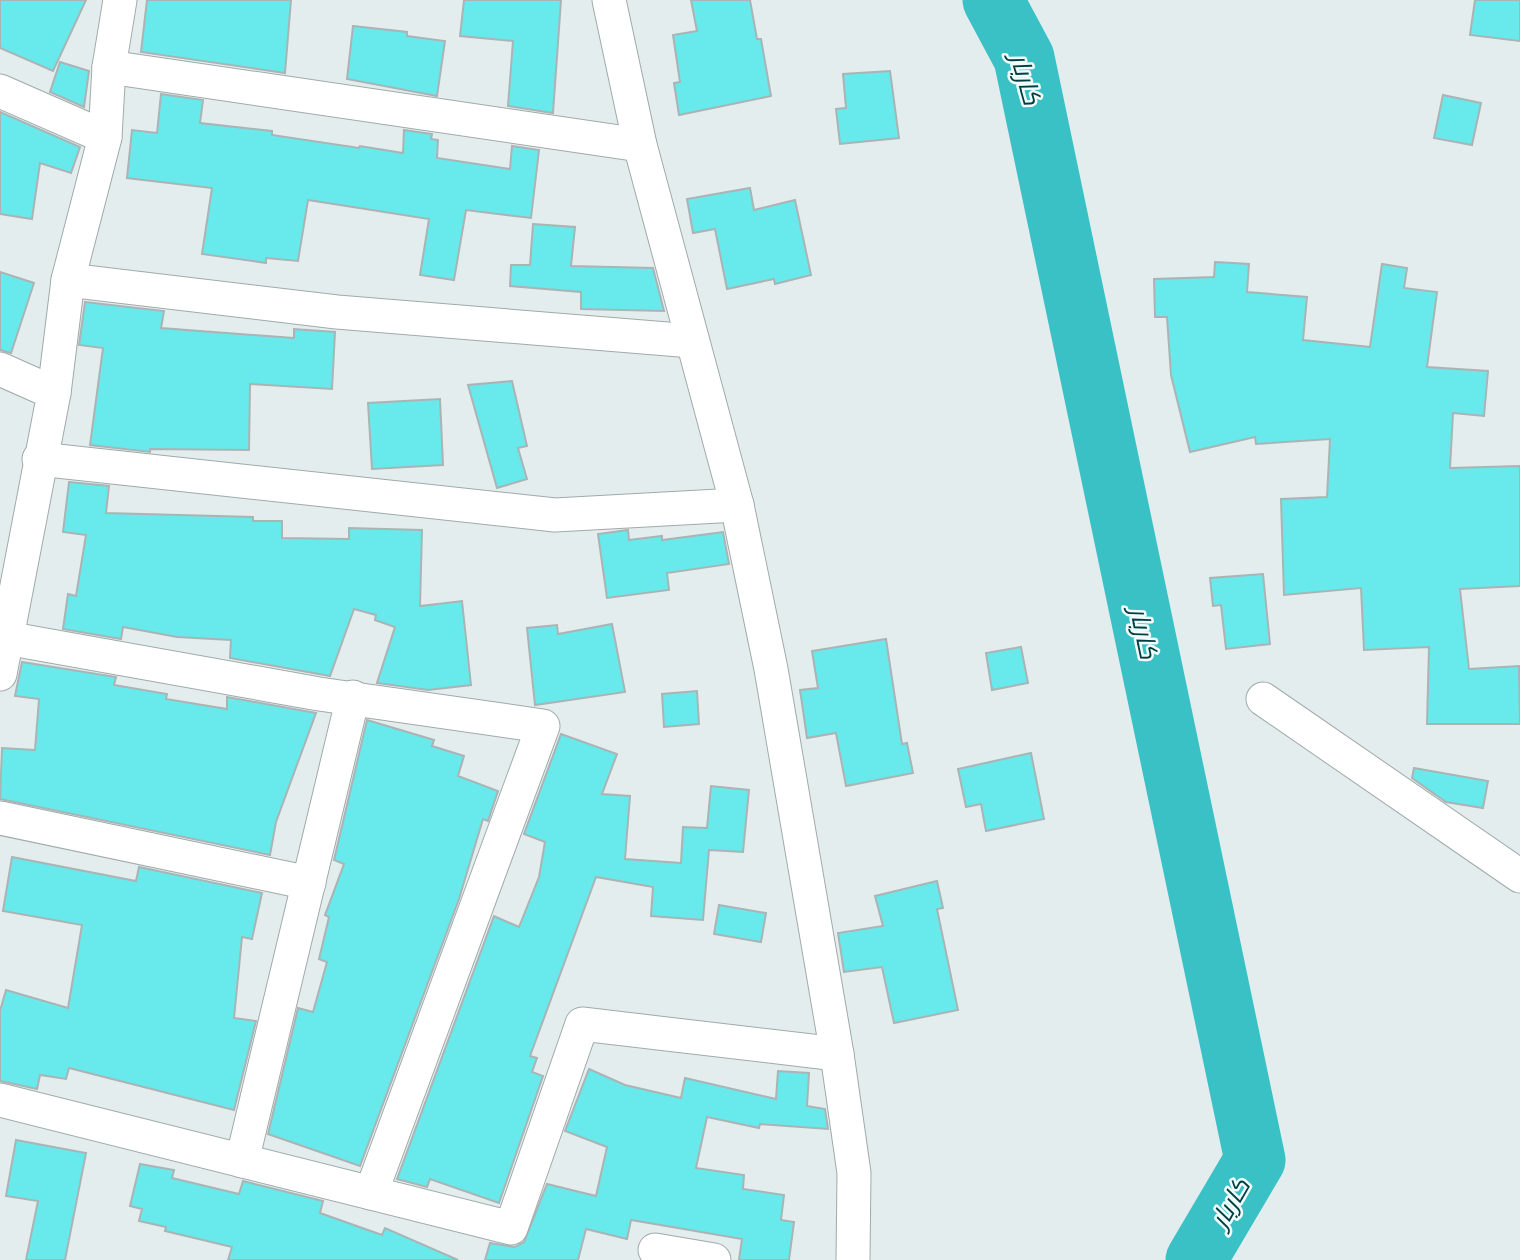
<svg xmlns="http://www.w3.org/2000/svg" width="1520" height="1260" font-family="'Alegreya Sans',Cairo,sans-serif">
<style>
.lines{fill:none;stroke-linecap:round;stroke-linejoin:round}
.river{stroke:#39c1c5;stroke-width:61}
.building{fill:#68e9ec;stroke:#aab4b5;stroke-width:2}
.street-casing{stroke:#a0aaaa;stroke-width:35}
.street{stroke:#fff;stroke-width:33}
.labels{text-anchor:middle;stroke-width:5;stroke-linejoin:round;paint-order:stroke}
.water-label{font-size:26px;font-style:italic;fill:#003d3f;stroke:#f0fbfb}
</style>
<rect width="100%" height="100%" fill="#e3edee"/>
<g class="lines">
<path class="river" d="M993,0l31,58 231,1102 -59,100"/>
</g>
<g class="building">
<path d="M0,0h86l-33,71 -53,-23z"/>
<path d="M147,0h144l-6,73 -144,-21z"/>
<path d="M464,0h97l-8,113 -45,-7 5,-65 -53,-5z"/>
<path d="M691,0h59l7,39h4l10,57 -92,19 -5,-32 6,-1 -7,-47 24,-4z"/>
<path d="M1475,0h45v41l-50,-6z"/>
<path d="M353,26l54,6v4l38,5 -8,55 -90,-17z"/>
<path d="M60,62l29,9 -5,36 -34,-15z"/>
<path d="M890,71l9,67 -59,6 -4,-35 10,-1 -3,-34z"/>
<path d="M161,94l42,6 -3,23 72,8v4l87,13 1,-2 43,7 1,-23 28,4 -1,5 7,1 -1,18 73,11 2,-23 27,4 -8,68 -65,-8 -12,70 -34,-5 9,-56 -121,-19 -10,61 -32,-3v5l-64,-9 10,-66 -85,-10 5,-48 25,3z"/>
<path d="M1443,95l38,8 -9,42 -38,-7z"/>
<path d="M0,112l80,35 -9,26 -31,-10 -8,56 -32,-5z"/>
<path d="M750,188l4,22 41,-10 16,75 -36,9 -1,-5 -47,10 -12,-60 -22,4 -6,-34z"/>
<path d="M533,224l42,3 -4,39 82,2 11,43 -83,-2v-17l-71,-6 1,-21h19z"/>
<path d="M1215,262l34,2 -2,28 60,5 -4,43 67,7 12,-83 25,4 -3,20 33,4 -10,75 61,4 -4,45 -31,-3 -3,55 70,-2v120l-60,3 9,80 50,-3 1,58h-93l2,-77 -65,3 -3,-62 -77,7 -3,-96 46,-2 3,-58 -74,5 -1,-7 -65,15 -19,-77 -4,-58h-12l-1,-38 60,-2z"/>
<path d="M0,272l34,11 -23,70 -11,-3z"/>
<path d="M85,302l79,9 -3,17 133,10v-9l41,3 -3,57 -82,-5 -1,66 -99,-1v3l-60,-7 13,-97 -24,-3z"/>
<path d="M512,381l15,65 -9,2 9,31 -30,9 -29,-103z"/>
<path d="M440,399l3,66 -71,4 -4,-66z"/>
<path d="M69,482l40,4 -3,27 147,4v4h29v17l67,1v-11l73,2 -2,76 42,-5 9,84 -43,5 -51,-7 18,-56 -20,-7 1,-5 -22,-6 -24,67 -100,-18 1,-18 -54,-3 -54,-10 -2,12 -58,-10 5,-35 8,2 10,-61 -23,-3z"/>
<path d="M628,530l1,10 33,-4v4l61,-8 6,32 -62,9 2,17 -62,8 -9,-64z"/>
<path d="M1263,574l7,70 -44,5 -5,-44 -8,1 -3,-28z"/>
<path d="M612,624l13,68 -90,13 -8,-77 30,-3 1,9z"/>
<path d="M886,639l16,105 5,-1 6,30 -67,13 -10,-53 -29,5 -7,-48 18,-2 -6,-37z"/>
<path d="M1021,647l7,36 -36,7 -6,-37z"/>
<path d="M22,662l94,15 -2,8 53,9 -1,5 61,10v-12l89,16 -40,109 -6,33 -270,-56 2,-51 33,2 4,-51 -24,-3z"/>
<path d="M697,691l2,33 -35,3 -2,-33z"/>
<path d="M367,720l67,20 -2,6 32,10 -6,20 40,15 -10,30 -5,-2 -24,80 -99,267 -92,-32 30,-126 15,4 14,-50 -8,-3 10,-42 -4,-2 19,-51 -10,-4z"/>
<path d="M561,734l56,20 -15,40 28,2 -5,63 56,4 2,-36 24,1 4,-42 38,4 -6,62 -34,-2 -6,70 -52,-4 2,-29 -57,-10 -66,179 7,2 -5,14 11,4 -44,127 -69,-24 -3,8 -30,-8 97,-263 25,11 20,-50 6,-35 -21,-8z"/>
<path d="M1031,753l13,66 -58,12 -5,-27 -15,3 -8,-38z"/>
<path d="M1414,768l74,13 -5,27 -37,-6 -34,-24z"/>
<path d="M12,857l124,24 3,-14 123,26 -10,46 -10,-2 -8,81 22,3 -22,89 -165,-42 -3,11 -26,-4 -3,14 -37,-8v-70l6,-21 62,18 14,-83 -79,-14z"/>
<path d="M937,881l6,27 -6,1 21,101 -64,13 -12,-56 -38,5 -6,-39 45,-7 -8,-30z"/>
<path d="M719,905l47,8 -5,29 -47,-8z"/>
<path d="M589,1069l36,16 56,13 4,-20 91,21 2,-28 31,2 -2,33 18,3 3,20 -68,-5 -1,4 -52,-11 -11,51 48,7 -1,14 41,6 -3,25 13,2 -5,38h-50l3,-21 -111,-19 -4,19 -41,-10 -8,31h-93l5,-17 25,4 9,-5 23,-58 49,12 11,-49 -42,-16z"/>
<path d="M16,1140l70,13 -21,107h-39l12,-59 -32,-5z"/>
<path d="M140,1164l34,6 -2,8 67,16 4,-13 80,20 -3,12 62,22 3,-7 73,32h-230l4,-13 -67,-16 1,-4 -27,-6 3,-12 -12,-3z"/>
</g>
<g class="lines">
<g class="street-casing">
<g id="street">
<path d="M609,0l31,145 97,360 34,164 66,385 17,119 -1,87"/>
<path d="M109,67l531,78"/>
<path d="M0,91l105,46"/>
<path d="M68,280l269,32 355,29"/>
<path d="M0,369l54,24"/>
<path d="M39,459l516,56 182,-10"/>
<path d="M6,638l313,56 224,32 -172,467"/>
<path d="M0,674l54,-281 14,-113 37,-143 4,-70 11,-67"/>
<path d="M1263,699l257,177"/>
<path d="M0,818l309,65"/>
<path d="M0,1100l511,128 71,-204 255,30"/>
<path d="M242,1161l111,-464"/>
<path d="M655,1250l59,10"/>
</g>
</g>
<use href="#street" class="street"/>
</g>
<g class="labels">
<g class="water-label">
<text transform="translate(1026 79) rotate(74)" y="9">کاربار</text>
<text transform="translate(1144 633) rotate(78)" y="9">کاربار</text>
<text transform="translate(1230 1203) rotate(-60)" y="9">کاربار</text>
</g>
</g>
</svg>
